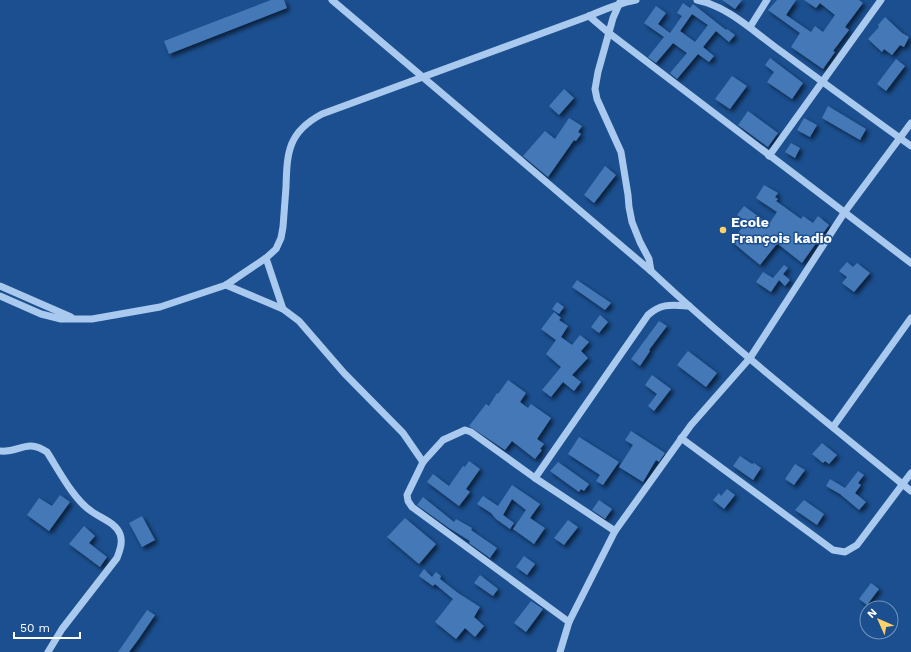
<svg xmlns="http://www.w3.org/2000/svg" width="911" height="652" font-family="'Work Sans',sans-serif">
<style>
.building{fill:#4478b7;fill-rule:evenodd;filter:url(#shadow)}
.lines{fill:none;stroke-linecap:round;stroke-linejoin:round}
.minor{stroke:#a9c9ee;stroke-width:7}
.poi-dot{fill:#ffd166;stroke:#1b4f8f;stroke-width:1.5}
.labels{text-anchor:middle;stroke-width:3;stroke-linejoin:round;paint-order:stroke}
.poi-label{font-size:14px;font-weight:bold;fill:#fff;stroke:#1b4f8f;text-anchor:start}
</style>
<defs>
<filter id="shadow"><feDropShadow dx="3" dy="3" stdDeviation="2" flood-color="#0009"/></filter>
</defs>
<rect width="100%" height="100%" fill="#1b4f8f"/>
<g class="building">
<path d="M271,0h13l3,8 -118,46 -5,-13z"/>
<path d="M722,0h20l-7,9z"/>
<path d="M777,0h19l-10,15 25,17 4,-6 8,6 12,-17 -15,-12 -4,5 -12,-8h55l4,3 -18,24 4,3 -16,21 2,1 -12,17 -32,-22 9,-14 -32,-23z"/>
<path d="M683,3l7,5 3,-4 33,26 1,-1 8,6 -6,7 -13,-11 -13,16 11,9 -5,6 -11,-8 -21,25 -7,-6 17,-20 -14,-10 -17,20 -8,-6 16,-20 -20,-14 12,-17 10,7 -8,11 12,9 12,-17 -5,-3zM692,14l16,11 -13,17 -15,-11z"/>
<path d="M885,17l17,16 7,4 -5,10 -4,-2 -8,10 -8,-6 -2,3 -14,-13 11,-12 -1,-2z"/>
<path d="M770,58l33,25 -11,16 -25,-17 7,-10 -9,-7z"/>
<path d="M896,59l9,7 -19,25 -9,-7z"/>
<path d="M732,76l15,10 -17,23 -15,-10z"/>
<path d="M564,89l10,9 -15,17 -10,-9z"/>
<path d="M828,106l38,23 -6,11 -38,-22z"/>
<path d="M748,111l30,22 -10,14 -30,-22z"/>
<path d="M569,118l13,8 -4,6 3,2 -5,7 -2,-1 -26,37 -25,-21 22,-25 10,8z"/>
<path d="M804,118l13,7 -7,12 -13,-7z"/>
<path d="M791,143l9,5 -5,10 -10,-6z"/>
<path d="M605,166l11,9 -22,28 -10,-8z"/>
<path d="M764,185l14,8 -3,4 3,2 -2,2 25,18 2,-3 10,7 5,-7 11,9 -27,38 -24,-19 -2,1 -16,20 -29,-24 16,-19 -10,-7 7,-9 25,18 8,-12 -21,-14z"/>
<path d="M847,262l6,5 4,-4 13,10 -16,19 -12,-9 5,-6 -8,-6z"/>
<path d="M784,265l4,3 -5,6 7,6 -5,6 -6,-6 -8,12 -15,-10 7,-10 10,6z"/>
<path d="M577,280l34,23 -6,7 -33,-23z"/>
<path d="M557,302l7,5 -5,7 -7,-5z"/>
<path d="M554,312l7,6 -2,2 9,6 -7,11 11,8 8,-10 9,7 -8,9 7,7 -16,17 9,7 -7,9 -11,-9 -12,15 -9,-7 19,-23 -15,-13 10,-14 -15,-11z"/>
<path d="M600,315l8,7 -9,11 -8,-6z"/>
<path d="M659,321l8,5 -18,24 1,1 -10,15 -9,-7z"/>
<path d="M688,351l29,22 -11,14 -29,-22z"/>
<path d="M652,375l19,14 -17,22 -6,-5 9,-12 -12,-9z"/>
<path d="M508,380l18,13 -6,9 8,6 3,-4 20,14 -14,21 7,5 -4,5 2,1 -7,9 -23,-18 -7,9 -36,-24 17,-22 3,2 8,-13 1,1z"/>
<path d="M631,431l34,22 -6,9 -3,-2 -13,22 -24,-15 14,-22 -8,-5z"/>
<path d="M579,437l40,25 -16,23 -7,-4 4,-6 -32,-21z"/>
<path d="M822,443l15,12 -8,9 -4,-3 -2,2 -11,-9z"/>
<path d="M740,456l12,8 2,-1 7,5 -8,12 -20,-14z"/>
<path d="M469,461l11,8 -14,20 4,3 -11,14 -32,-24 6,-8 16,12 14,-20 2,1z"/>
<path d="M558,462l31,22 -5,7 -3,-2 -2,3 -29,-21z"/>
<path d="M795,464l10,6 -11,15 -9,-6z"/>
<path d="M858,471l6,4 -6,8 3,2 -6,8 11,9 -7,8 -19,-16 -14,-8 4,-7 15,9z"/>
<path d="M512,485l28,19 -10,14 15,10 -11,16 -21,-15 13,-19 -14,-11 -9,16 11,8 -4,6 -14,-10 -5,-6 -14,-9 6,-8 15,10z"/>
<path d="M727,489l8,6 -11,14 -11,-9 6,-7 2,3z"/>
<path d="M60,495l10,7 -21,29 -22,-16 12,-17 13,8z"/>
<path d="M423,497l31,25 2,-3 16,9 -1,2 26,18 -7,10 -21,-15 1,-2 -21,-13 -32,-23z"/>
<path d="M599,500l13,9 -7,10 -13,-9z"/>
<path d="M804,500l20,14 -7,11 -22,-15z"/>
<path d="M142,516l13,24 -13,7 -13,-24z"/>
<path d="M405,518l31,26 -17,20 -32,-27z"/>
<path d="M568,520l10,7 -14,18 -10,-7z"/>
<path d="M84,526l11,10 -6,7 18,14 -7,10 -31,-23z"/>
<path d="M524,556l11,8 -8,11 -11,-8z"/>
<path d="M424,569l8,8 4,-5 5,4 -1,3 18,14 22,14 -6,10 10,9 -9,11 -10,-9 -9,11 -21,-17 18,-23 -18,-15 -2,2 -14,-10z"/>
<path d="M480,575l18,14 -5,7 -19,-13z"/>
<path d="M871,583l8,6 -12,16 -8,-6z"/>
<path d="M531,601l12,8 -17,23 -12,-9z"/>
<path d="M147,610l8,5 -17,25 -9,12h-11z"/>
</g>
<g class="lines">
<g class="minor">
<path d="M332,0l319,271c83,78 172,148 260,220"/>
<path d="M697,0c33,7 58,33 85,52 43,32 86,63 129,94"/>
<path d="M620,2l-7,16 -15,54 -3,17 2,10 24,53 7,43 1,12 3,15 8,20 9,17 2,12"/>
<path d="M589,16l20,17 302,230"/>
<path d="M750,27l17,-27"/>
<path d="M769,156l112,-156"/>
<path d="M266,258l17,51"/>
<path d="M226,285l57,24 16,12 45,52 59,60 20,29"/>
<path d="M0,286l71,31"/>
<path d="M0,296l41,18 20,5h31l68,-12 66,-22 40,-27 10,-9 5,-11 2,-11c1,-13 2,-27 3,-40 1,-35 2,-55 36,-73l267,-98c16,-7 30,-13 47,-16"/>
<path d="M833,427l78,-109"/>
<path d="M681,438l152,112 12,2 12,-7 54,-72"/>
<path d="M0,451c20,2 26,-13 47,1 11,17 27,48 44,59 9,7 24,11 29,23 3,8 0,16 -3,24l-55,71 -14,23"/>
<path d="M535,478l113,-163c14,-12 23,-10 41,-9"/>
<path d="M569,622l-157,-115 -4,-6 -1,-6 16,-33 20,-22 22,-10 6,2 64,46 80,53"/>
<path d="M560,652l9,-30 46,-91 76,-106 59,-67 94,-145 67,-90"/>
</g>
</g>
<circle class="poi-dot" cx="723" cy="230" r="4"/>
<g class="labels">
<g class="poi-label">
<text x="731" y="227">Ecole<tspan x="731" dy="16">François kadio</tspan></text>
</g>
</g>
<g transform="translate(879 620) rotate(315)"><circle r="19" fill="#1b4f8f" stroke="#7695bc"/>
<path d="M0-3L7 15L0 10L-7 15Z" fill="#ffd166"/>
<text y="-6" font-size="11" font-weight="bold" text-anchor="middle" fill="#ffffff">N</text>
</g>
<path d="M14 632v6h66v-6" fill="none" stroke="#ffffff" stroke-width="2"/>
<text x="20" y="632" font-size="12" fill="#ffffff" stroke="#1b4f8f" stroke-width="3" paint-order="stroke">50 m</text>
</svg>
